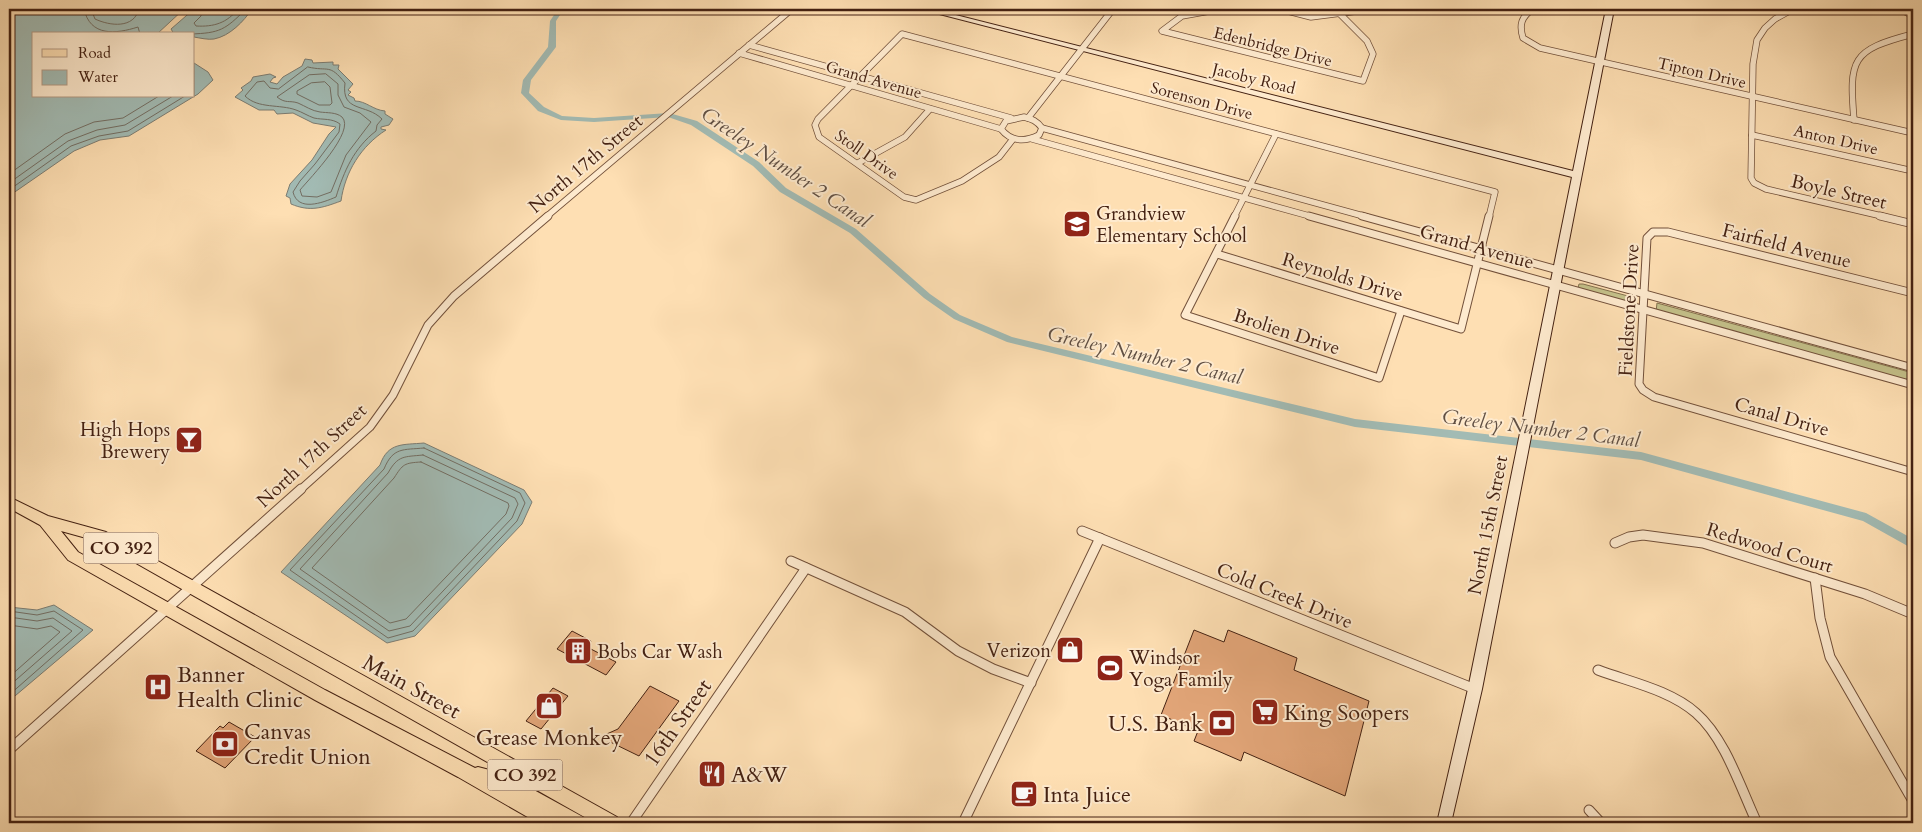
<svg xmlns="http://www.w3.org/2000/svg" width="1922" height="832" font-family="Cardo,serif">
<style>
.green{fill:#c4c18a;stroke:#84714e}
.water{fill:#a2bbb4;stroke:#7c7d73}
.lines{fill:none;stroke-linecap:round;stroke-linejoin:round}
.shore{stroke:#736e63;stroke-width:1}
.canal{fill:#a2bbb4;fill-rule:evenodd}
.building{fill:#e3a679;stroke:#442112}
.street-far2-casing{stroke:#72503a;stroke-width:7}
.street-far1-casing{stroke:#72503a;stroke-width:9}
.street-casing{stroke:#72503a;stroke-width:11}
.secondary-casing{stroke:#442112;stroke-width:2}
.primary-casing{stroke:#442112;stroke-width:2}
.street-far2{stroke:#feeace;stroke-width:5.5}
.street-far1{stroke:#feeace;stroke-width:7}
.street{stroke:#feeace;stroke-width:9}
.secondary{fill:#feeace;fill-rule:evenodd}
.primary{fill:#fedfb3;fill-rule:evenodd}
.labels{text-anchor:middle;stroke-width:4;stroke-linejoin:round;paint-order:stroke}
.far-street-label{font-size:16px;fill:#442112;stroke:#feeace}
.shield{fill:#feeace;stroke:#7c5d4a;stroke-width:1}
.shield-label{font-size:18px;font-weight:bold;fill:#442112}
.street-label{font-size:19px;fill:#442112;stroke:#feeace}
.poi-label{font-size:19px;fill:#442112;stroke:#feeace;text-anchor:start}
.water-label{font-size:20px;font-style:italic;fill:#604f43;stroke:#feeace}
.near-poi-label{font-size:22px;fill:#442112;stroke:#feeace;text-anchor:start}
.near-street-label{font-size:22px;fill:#442112;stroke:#feeace}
</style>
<rect width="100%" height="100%" fill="#fedfb3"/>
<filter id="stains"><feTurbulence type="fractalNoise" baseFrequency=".004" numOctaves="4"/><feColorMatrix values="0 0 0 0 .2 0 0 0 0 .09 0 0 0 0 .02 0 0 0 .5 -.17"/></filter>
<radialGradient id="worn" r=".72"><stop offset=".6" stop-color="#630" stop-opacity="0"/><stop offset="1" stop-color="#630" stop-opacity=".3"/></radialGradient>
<g class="green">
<path d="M1579,284h4l45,12 -1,8 -49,-16z"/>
<path d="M1657,303l256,70v9l-257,-70z"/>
</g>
<g class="water">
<path d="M9,9h88c12,5 24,5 35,0h52l-27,25h-123v62h160v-33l14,9 5,8 -15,14 -69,42 -29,4 -26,11 -65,45z"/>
<path d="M194,9h58c-8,12 -22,27 -38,30 -6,1 -14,-1 -20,-2v-3h-20l-3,-5z"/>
<path d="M305,59l7,1 1,3 20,-1v3h6l-1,4 15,15 -5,6 3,2 -3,3 6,3 1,3c11,0 18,9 30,10v3l8,5 -4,6 -8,2v2l5,1c-25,16 -41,42 -45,71 -19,7 -31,11 -50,3l-1,-6 -4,-2 4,-12 22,-24 17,-26 7,-7 -23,-4 -20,-10 -16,1 -3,-4h-15l-24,-13 8,-7 -2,-2 10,-7 2,-4 17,-3 6,3 -3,1 -3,4 7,2 6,-7 19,-11z"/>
<path d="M424,443l100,47 8,12 -10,22 -107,112 -28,7 -106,-71 99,-107c8,-23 23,-20 44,-22z"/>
<path d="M54,605l39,25 -84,71v-94l28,3z"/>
</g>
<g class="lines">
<g class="shore">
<path d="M84,9c6,28 32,25 54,18l2,7"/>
<path d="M91,9l4,10c15,7 39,10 44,-10"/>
<path d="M202,9l-1,7 -7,7 2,3c18,1 31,-3 42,-17"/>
<path d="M191,34c29,-1 34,-4 55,-25"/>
<path d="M308,67c21,5 21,-4 37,16 -4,30 21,20 37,36l-5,6 -1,6c-22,17 -32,40 -40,66 -14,6 -38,15 -43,-5l7,-11 15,-17 24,-32 1,-8c-8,-6 -17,-4 -26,-6 -6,-2 -12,-6 -18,-8 -16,-6 -38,-1 -51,-14l12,-14 7,-1 6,7 8,1z"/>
<path d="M326,74l12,10v11l6,12 16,6 11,9 -25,33 -15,37 -14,5 -15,-1 -2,-6c10,-12 56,-59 42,-73 -6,-5 -15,-4 -22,-5 -8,-1 -15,-6 -22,-9 -9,-3 -12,1 -21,-6l32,-22z"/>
<path d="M325,82l5,5 2,16 -2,2h-11l-22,-11v-3l14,-8z"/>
<path d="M9,174l56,-40 29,-12 29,-4 36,-22"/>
<path d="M9,183l59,-42 29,-11 28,-5 48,-29"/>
<path d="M9,190l62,-44 28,-10 29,-5 57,-35"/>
<path d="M424,448l96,45 5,10 -8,18 -104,110 -25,7 -98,-68 94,-101c9,-22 19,-19 40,-21z"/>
<path d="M423,455l92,43 3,6 -6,14 -102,108 -21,5 -89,-62 88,-96c10,-18 16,-16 35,-18z"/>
<path d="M421,462l87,41 1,3 -3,8 -100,105 -16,4 -78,-55 82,-90c9,-14 10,-15 27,-16z"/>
<path d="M9,611l28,4 17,-4 29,19 -74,65"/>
<path d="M9,617l28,4 16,-3 19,13 -63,55"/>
<path d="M9,625l28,4 14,-3 9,6 -51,45"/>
</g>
<path class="canal" d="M558,9h6l-8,12v26l-25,33 -2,13 15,14 18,9 32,2 75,-5 28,8 62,41 27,26 70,41 74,65 30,21 52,22 343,82 286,33 225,61 47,26v10l-50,-28 -222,-61 -286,-33 -348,-85 -53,-23 -30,-21 -74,-65 -70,-41 -27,-26 -62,-41 -23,-8 -74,5 -33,-2 -23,-9 -17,-18 2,-13 25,-33 2,-26z"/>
</g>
<g class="building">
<path d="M1194,630l30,12 4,-12 69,28 -3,12 75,31 -24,95 -101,-44 -3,9 -23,-10 -24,-10 4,-10 -37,-16z"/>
<path d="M572,631l19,10 -4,6 29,15 -10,13 -49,-26z"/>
<path d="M650,686l29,15 -40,55 -39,-19 18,-8z"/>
<path d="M553,688l15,8 -27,33 -15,-8z"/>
<path d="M229,722l26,15 -30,31 -29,-17 24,-25 3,2z"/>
</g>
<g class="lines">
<g class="street-far2-casing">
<g id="street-far2">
<path d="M1221,9l-39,7 -20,15 201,50 10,-27 -6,-13 -27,-27"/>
<path d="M1280,9l31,8 62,-8"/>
<path d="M1533,9c-12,8 -14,16 -10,29l17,10 373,85"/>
<path d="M1793,9l-18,10 -10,9 -8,12 -4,24 -2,114 3,5 12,6 120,28"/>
<path d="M1900,9l13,7"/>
<path d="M749,45l262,73"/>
<path d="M739,53l262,76"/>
<path d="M1024,117c8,2 13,4 18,11l-3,7c-14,7 -28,7 -38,-6l5,-8z"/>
<path d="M1028,118l85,-109"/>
<path d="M1854,120c-5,-61 -3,-70 59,-86"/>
<path d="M1042,128l325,89"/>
<path d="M1752,135l161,36"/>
<path d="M1013,139l-14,18 -37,24 -46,19 -12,-3 -85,-60 -4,-12 3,-6 84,-85 593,158 -6,25"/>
<path d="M1032,139l281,78"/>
<path d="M858,163l47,-26 25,-28"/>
<path d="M546,217l246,-208"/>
<path d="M1234,217l42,-83"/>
</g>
</g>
<g class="street-far1-casing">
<g id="street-far1">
<path d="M1235,216l-50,99 194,63 22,-67"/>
<path d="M1309,216l604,169"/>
<path d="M1362,216l551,152"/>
<path d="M1880,216l33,8"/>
<path d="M1217,254l244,75 28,-113"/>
<path d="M1913,293l-245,-61h-15l-6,6 -8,146 4,6 11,7 259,75"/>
<path d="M300,490l70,-63 23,-32 35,-70 26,-29 94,-80"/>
</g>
</g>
<g class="street-casing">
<g id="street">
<path d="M1082,531l393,158"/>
<path d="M1615,543l14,-6 14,-2 60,8 162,51 48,20"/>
<path d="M791,561l114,51 53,39 35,18 38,14"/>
<path d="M1815,578l5,40 10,39 83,144"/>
<path d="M1598,670c32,12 72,20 98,43 29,25 45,76 61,110"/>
<path d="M9,750l292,-261"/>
<path d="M1589,810l12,13"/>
<path d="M631,823l175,-255"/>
<path d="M963,823l137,-285"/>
</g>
</g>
<g class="secondary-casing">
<path id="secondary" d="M920,9h12l641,162 33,-162h8l-132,680 -31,134h-14l31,-134 104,-512z"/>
</g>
<g class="primary-casing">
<path id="primary" d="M9,497l39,19 58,16 511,285 2,6h-24l-498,-282 -36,-10 17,21 247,138 150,78 3,-1 27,7 78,43 2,6h-47l-80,-46 -143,-77 -247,-140 -28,-35 -31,-17z"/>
</g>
<use href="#street-far2" class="street-far2"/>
<use href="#street-far1" class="street-far1"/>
<use href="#street" class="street"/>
<use href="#secondary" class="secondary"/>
<use href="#primary" class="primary"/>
</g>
<defs>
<g id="school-square" transform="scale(1.4375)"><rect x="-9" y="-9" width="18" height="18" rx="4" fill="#8f2418" stroke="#feeace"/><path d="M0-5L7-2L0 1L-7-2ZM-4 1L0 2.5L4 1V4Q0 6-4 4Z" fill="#fff"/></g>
<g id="bar-square" transform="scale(1.4375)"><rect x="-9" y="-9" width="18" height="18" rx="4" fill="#8f2418" stroke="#feeace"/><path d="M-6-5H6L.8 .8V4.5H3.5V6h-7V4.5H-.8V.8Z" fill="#fff"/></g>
<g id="shop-square" transform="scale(1.4375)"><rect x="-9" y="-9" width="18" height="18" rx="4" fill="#8f2418" stroke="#feeace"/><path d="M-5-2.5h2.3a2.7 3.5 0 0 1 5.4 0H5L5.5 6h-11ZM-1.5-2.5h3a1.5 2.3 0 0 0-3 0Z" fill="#fff"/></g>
<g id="building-square" transform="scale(1.4375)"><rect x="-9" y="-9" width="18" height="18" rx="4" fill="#8f2418" stroke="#feeace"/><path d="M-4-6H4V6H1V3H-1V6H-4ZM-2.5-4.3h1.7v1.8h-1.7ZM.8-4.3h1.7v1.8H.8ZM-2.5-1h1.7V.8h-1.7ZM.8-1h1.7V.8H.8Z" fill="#fff"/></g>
<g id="stadium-square" transform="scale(1.4375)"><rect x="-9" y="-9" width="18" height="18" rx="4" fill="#8f2418" stroke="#feeace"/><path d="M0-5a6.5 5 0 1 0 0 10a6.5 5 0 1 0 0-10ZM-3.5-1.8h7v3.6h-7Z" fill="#fff"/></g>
<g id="hospital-square" transform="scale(1.4375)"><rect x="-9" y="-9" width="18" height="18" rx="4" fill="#8f2418" stroke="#feeace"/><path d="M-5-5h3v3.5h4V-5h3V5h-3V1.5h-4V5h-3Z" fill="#fff"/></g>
<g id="supermarket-square" transform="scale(1.4375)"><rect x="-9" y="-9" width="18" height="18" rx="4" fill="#8f2418" stroke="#feeace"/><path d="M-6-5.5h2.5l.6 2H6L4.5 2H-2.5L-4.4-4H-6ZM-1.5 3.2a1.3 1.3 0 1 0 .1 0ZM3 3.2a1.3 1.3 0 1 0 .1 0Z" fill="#fff"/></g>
<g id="bank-square" transform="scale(1.4375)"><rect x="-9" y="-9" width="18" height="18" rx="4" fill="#8f2418" stroke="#feeace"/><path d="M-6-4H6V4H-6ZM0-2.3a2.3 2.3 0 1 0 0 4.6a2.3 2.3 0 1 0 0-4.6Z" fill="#fff"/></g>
<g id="restaurant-square" transform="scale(1.4375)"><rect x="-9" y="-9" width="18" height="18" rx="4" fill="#8f2418" stroke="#feeace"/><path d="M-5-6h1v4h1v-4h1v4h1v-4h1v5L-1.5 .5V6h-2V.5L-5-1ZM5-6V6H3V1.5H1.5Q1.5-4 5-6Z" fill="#fff"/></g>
<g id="cafe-square" transform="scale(1.4375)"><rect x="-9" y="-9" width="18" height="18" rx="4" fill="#8f2418" stroke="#feeace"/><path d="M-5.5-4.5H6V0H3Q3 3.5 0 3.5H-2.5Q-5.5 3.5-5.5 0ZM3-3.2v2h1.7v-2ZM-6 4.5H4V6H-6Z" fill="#fff"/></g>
</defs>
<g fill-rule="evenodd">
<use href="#school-square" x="1077" y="224"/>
<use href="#bar-square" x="189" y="440"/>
<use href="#shop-square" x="1070" y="650"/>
<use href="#building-square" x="578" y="651"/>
<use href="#stadium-square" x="1110" y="668"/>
<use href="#hospital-square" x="158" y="687"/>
<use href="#shop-square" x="549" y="706"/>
<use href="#supermarket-square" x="1265" y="712"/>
<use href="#bank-square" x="1222" y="723"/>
<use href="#bank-square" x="225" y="744"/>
<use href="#restaurant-square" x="712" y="774"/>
<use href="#cafe-square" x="1024" y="794"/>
</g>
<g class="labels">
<g class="far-street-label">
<text transform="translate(1273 46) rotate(14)" y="6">Edenbridge Drive</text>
<text transform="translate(1702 72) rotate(13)" y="6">Tipton Drive</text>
<text transform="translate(1254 78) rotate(14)" y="6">Jacoby Road</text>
<text transform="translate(874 79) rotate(16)" y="6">Grand Avenue</text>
<text transform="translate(1202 100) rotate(15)" y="6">Sorenson Drive</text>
<text transform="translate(1836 139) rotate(13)" y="6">Anton Drive</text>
<text transform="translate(867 154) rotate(35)" y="6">Stoll Drive</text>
</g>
<g class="shield">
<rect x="83.5" y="532.5" width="75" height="31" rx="4"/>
<rect x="487.5" y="759.5" width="75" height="31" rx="4"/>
</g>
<g class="shield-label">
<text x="121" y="554">CO 392</text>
<text x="525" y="781">CO 392</text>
</g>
<g class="street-label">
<text transform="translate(585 163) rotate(-40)" y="7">North 17th Street</text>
<text transform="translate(1839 191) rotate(13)" y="7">Boyle Street</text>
<text transform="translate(1787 245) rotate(14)" y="7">Fairfield Avenue</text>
<text transform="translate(1477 246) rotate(16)" y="7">Grand Avenue</text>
<text transform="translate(1343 276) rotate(17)" y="7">Reynolds Drive</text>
<text transform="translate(1628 310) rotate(-87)" y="7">Fieldstone Drive</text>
<text transform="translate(1287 331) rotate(18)" y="7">Brolien Drive</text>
<text transform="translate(1782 416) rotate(16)" y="7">Canal Drive</text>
<text transform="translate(311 455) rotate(-43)" y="7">North 17th Street</text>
<text transform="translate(1487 525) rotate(-79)" y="7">North 15th Street</text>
<text transform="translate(1770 547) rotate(17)" y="7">Redwood Court</text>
<text transform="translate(1285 595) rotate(22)" y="7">Cold Creek Drive</text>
</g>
<g class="poi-label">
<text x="1096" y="220">Grandview<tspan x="1096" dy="22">Elementary School</tspan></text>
<text x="170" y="436" text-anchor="end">High Hops<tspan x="170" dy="22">Brewery</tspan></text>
<text x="1051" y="657" text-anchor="end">Verizon</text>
<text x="597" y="658">Bobs Car Wash</text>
<text x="1129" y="664">Windsor<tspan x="1129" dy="22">Yoga Family</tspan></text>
</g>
<g class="water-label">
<text transform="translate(786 167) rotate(34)" y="7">Greeley Number 2 Canal</text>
<text transform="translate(1145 355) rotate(13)" y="7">Greeley Number 2 Canal</text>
<text transform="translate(1541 428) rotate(7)" y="7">Greeley Number 2 Canal</text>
</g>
<g class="near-poi-label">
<text x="177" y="682">Banner<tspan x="177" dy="25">Health Clinic</tspan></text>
<text x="1284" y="720">King Soopers</text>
<text x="1203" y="731" text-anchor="end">U.S. Bank</text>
<text x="244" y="739">Canvas<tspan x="244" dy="25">Credit Union</tspan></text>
<text x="549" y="745" text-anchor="middle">Grease Monkey</text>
<text x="731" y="782">A&amp;W</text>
<text x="1043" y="802">Inta Juice</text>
</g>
<g class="near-street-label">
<text transform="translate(412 686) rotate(29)" y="8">Main Street</text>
<text transform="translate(677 722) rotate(-55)" y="8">16th Street</text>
</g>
</g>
<rect width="1922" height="832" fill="none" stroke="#fedfb3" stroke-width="30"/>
<rect x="10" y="10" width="1902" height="812" fill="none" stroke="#442112" stroke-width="2.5"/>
<rect x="15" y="15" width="1892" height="802" fill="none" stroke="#442112"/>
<rect x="32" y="32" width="162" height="65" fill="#feeace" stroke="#b49a83"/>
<rect x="42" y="49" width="25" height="8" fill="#fedfb3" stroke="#b49a83"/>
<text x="78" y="58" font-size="15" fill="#442112">Road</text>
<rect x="42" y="70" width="25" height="15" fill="#a2bbb4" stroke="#b49a83"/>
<text x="78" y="82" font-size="15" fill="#442112">Water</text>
<rect width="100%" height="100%" filter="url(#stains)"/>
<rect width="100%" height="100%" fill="url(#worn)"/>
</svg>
